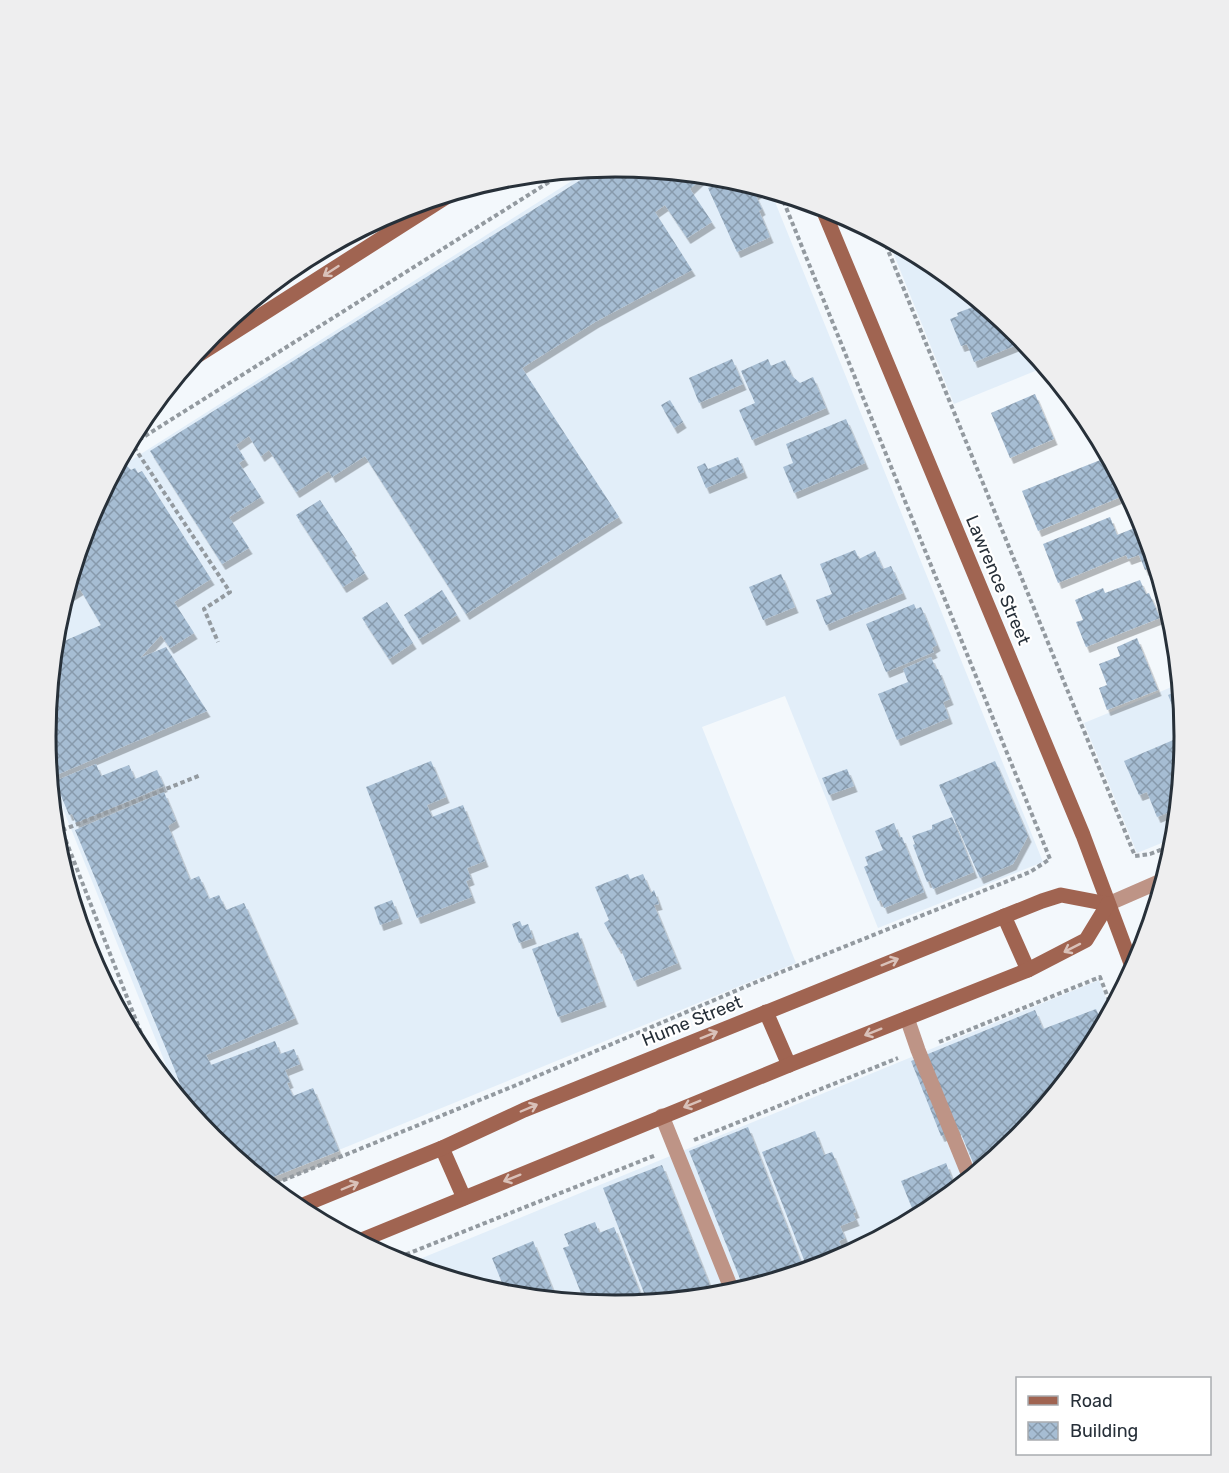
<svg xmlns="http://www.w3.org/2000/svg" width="1229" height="1473" font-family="Rubik,sans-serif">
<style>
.built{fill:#e2eef9}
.building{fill:url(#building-cross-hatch);filter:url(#shadow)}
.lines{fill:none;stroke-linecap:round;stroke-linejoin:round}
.path{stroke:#939aa0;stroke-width:4;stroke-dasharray:4.5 3;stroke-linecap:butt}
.lane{stroke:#be9486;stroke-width:15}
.street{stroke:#be9486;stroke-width:15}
.secondary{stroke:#a06451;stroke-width:15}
.oneway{stroke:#d9c1b9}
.labels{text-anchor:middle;stroke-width:4.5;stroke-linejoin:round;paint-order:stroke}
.street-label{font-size:18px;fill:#273039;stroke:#fff}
.rim{fill:none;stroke:#273039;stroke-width:3}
</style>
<defs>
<pattern id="building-cross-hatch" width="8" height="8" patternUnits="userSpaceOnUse" patternTransform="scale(1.5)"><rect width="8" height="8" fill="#a6bdd3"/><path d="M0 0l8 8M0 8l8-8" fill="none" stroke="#879aac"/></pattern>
<filter id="shadow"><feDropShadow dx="3.5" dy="6" stdDeviation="0" flood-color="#0004"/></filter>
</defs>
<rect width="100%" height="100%" fill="#f3f8fc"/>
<g class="built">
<path d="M615,167l111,11 45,14 272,670 -165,66 -93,-232 -83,31 94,236 -533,218 -51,-42 -32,-39 -131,-326 -4,-37 11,-112 32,-107 26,-47 475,-301z"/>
<path d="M888,240l43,23 86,71 28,33 -91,37z"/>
<path d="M1179,684l5,53 -10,101 -37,15 -53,-130z"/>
<path d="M1099,980l12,31 -23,42 -71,86 -86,71 -99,53 -107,32 -111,11 -111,-11 -98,-30z"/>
</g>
<g class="building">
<path d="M615,167l89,9 -14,13 22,33 -25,16 -22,-33 -10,7 37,58 -97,52 -73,46 97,149 -153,97 -101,-158 -33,21 -3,-6 -33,21 -27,-42 -8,6 -12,-20 -13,9 9,14 -6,4 22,34 -32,20 20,31 -27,16 -72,-113 448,-282z"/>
<path d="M728,179l32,9 1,3 -6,3 7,15 -3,2 11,26 -33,15 -29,-64z"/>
<path d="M981,304l36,30 7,8 -50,20 -7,-18 -6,2 -11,-27 8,-3 -1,-3z"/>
<path d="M732,359l11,25 -44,19 -10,-25z"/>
<path d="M768,359l3,7 14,-6 7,16 8,7 13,-6 13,31 -74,32 -13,-30 16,-7 -14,-32z"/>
<path d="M1035,394l19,45 -44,19 -19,-45z"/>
<path d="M670,400l13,22 -9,6 -13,-23z"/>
<path d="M846,419l19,44 -71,30 -11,-26 10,-4 -7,-19z"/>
<path d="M738,457l6,15 -38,16 -9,-21 8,-4 3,6z"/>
<path d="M1108,457l20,37 -90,37 -16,-40z"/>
<path d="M127,466l4,4 4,-2 3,5 4,-2 69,108 -37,23 20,31 -24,15 -9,-13 -21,23 26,-11 41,64 -153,65 -7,-17 -2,-23 11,-110 6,16 39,-17 -21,-36 -16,10 24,-81 23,-43z"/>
<path d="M320,500l33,50 -2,1 14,22 -22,14 -47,-72z"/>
<path d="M1110,517l7,18 25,-10 13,41 -10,4 -6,-15 -11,4 -2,-4 -68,28 -15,-39z"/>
<path d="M855,550l4,9 16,-8 8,18 8,-3 12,27 -77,32 -10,-25 16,-6 -12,-30z"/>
<path d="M781,574l14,33 -32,13 -14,-33z"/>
<path d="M1140,580l6,14 3,-1 11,25 -74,29 -10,-25 7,-2 -8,-20 28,-12 2,5z"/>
<path d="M442,590l15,25 -38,24 -15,-24z"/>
<path d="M387,602l26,41 -24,16 -27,-41z"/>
<path d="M914,604l2,5 5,-2 16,38 -5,3 2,4 -48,20 -20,-48z"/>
<path d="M1137,638l21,52 -51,20 -8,-22 8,-3 -8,-21 21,-8 -3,-9z"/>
<path d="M931,657l5,12h2l12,30 -7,3 6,16 -52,22 -19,-46 30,-12 -5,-13z"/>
<path d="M1179,690l4,41 -15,-36z"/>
<path d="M1178,738l5,11 -6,60 -20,8 -10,-25 -8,3 -15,-34z"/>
<path d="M431,761l15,36 -19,8 5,12 31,-12 22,56 -18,7 4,11 -5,2 6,16 -55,21 -51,-131z"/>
<path d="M995,761l33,75 -15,28 -33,14 -41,-93z"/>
<path d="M96,764l5,12 28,-11 6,14 22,-9 7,16 -88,37 -4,-9 -3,1 -14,-34z"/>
<path d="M847,769l7,17 -25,9 -7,-17z"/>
<path d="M164,792l12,29 -8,5 22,54 9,-4 10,23 10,-4 7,15 18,-7 51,115 -89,37 5,10 64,-24 5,13 14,-5 6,15 -15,6 5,12 -3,1 6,13 20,-8 26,63 -76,30 -51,-42 -9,-11 -4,-11 -4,2 -4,-5 -17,-46 -99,-238z"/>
<path d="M952,817l22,55 -41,17 -3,-8 -3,1 -14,-37 2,-1 -3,-8 20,-7v-4z"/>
<path d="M894,823l5,14h3l22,55 -40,16 -3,-8 -3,1 -14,-34 4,-2 -3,-8 18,-7 -8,-19z"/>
<path d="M628,874l2,5 13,-5 8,19 3,-3 5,14 -5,1 24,58 -44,18 -14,-34 -2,1 -14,-25 5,-3 -14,-33z"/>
<path d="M392,900l7,18 -19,7 -6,-18z"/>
<path d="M520,921l2,5 6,-2 5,14 -14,5 -7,-19z"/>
<path d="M578,932l25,69 -45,16 -26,-68z"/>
<path d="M1096,1009l7,16 -15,28 -71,86 -40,33 -18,-43 -18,7 -30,-75 124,-51 8,19z"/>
<path d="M748,1127l55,141 -59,21 -55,-138z"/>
<path d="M815,1131l9,24 8,-3 24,60 -3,1 3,7 -16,6 5,12 -6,3 6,15 -13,7 -24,7 -46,-118z"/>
<path d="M946,1163l10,26 -25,21 -15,8 -15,-37z"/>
<path d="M662,1165l52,131 -66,7 -45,-115z"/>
<path d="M595,1222l4,11 15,-6 30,76 -30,3 -29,-3 -22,-55 6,-2 -5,-12z"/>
<path d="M533,1241l24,59 -50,-5 -15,-37z"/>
</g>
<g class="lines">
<g class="path">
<path d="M883,238l252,618 15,-2 23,-9"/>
<path d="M130,441l100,151 -26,17 14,33"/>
<path d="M126,448l439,-276"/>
<path d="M52,805l103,264"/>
<path d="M55,833l146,-58"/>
<path d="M939,1042l161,-65 12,31"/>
<path d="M694,1140l204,-82"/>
<path d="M269,1186l245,-100 240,-103 276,-111 20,-13 -269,-664"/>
<path d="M392,1260l264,-105"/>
</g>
<g class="lane">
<path d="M907,1018l11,32 52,128"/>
<path d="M662,1116l71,177"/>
</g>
<path class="street" d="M1108,904l55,-24"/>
<g class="secondary">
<path d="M822,207l261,628 50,134"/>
<path d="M189,361l262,-167"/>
<path d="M1004,916l24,54"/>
<path d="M766,1012l23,53"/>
<path d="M442,1148l22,50"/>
<path d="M296,1208l146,-60 82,-38 518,-209 19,-6 47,9"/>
<path d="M357,1242l432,-177 239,-95 58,-30 22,-36"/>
</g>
</g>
<defs><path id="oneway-shaft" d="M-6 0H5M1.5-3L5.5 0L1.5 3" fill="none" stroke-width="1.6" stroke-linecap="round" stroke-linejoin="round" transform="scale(1.5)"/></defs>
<g class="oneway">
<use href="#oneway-shaft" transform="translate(331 271) rotate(147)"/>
<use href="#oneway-shaft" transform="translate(1072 948) rotate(153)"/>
<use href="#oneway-shaft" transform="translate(890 962) rotate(-22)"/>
<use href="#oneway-shaft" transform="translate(873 1032) rotate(158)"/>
<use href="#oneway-shaft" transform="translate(709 1035) rotate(-22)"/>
<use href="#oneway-shaft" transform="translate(692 1104) rotate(158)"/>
<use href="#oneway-shaft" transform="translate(529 1108) rotate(-23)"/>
<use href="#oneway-shaft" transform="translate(512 1178) rotate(158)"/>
<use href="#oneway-shaft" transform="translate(350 1186) rotate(-23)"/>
</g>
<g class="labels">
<g class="street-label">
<text transform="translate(998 580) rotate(67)" y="6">Lawrence Street</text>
<text transform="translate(692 1021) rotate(-22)" y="6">Hume Street</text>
</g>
</g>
<path d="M0 0H1229V1473H0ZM56 736a559 559 0 1 1 1118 0a559 559 0 1 1-1118 0Z" fill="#eeeeef" fill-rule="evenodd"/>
<path class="rim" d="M56 736a559 559 0 1 1 1118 0a559 559 0 1 1-1118 0Z"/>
<rect x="1016" y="1377" width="195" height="78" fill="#ffffff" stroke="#a9acb0" stroke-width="1.5"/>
<rect x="1028" y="1396" width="30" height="9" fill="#a06451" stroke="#a9acb0" stroke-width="1.5"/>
<text x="1070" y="1407" font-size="18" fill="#273039">Road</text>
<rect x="1028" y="1422" width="30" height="18" fill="url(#building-cross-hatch)" stroke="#a9acb0" stroke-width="1.5"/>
<text x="1070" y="1437" font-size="18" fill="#273039">Building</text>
</svg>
